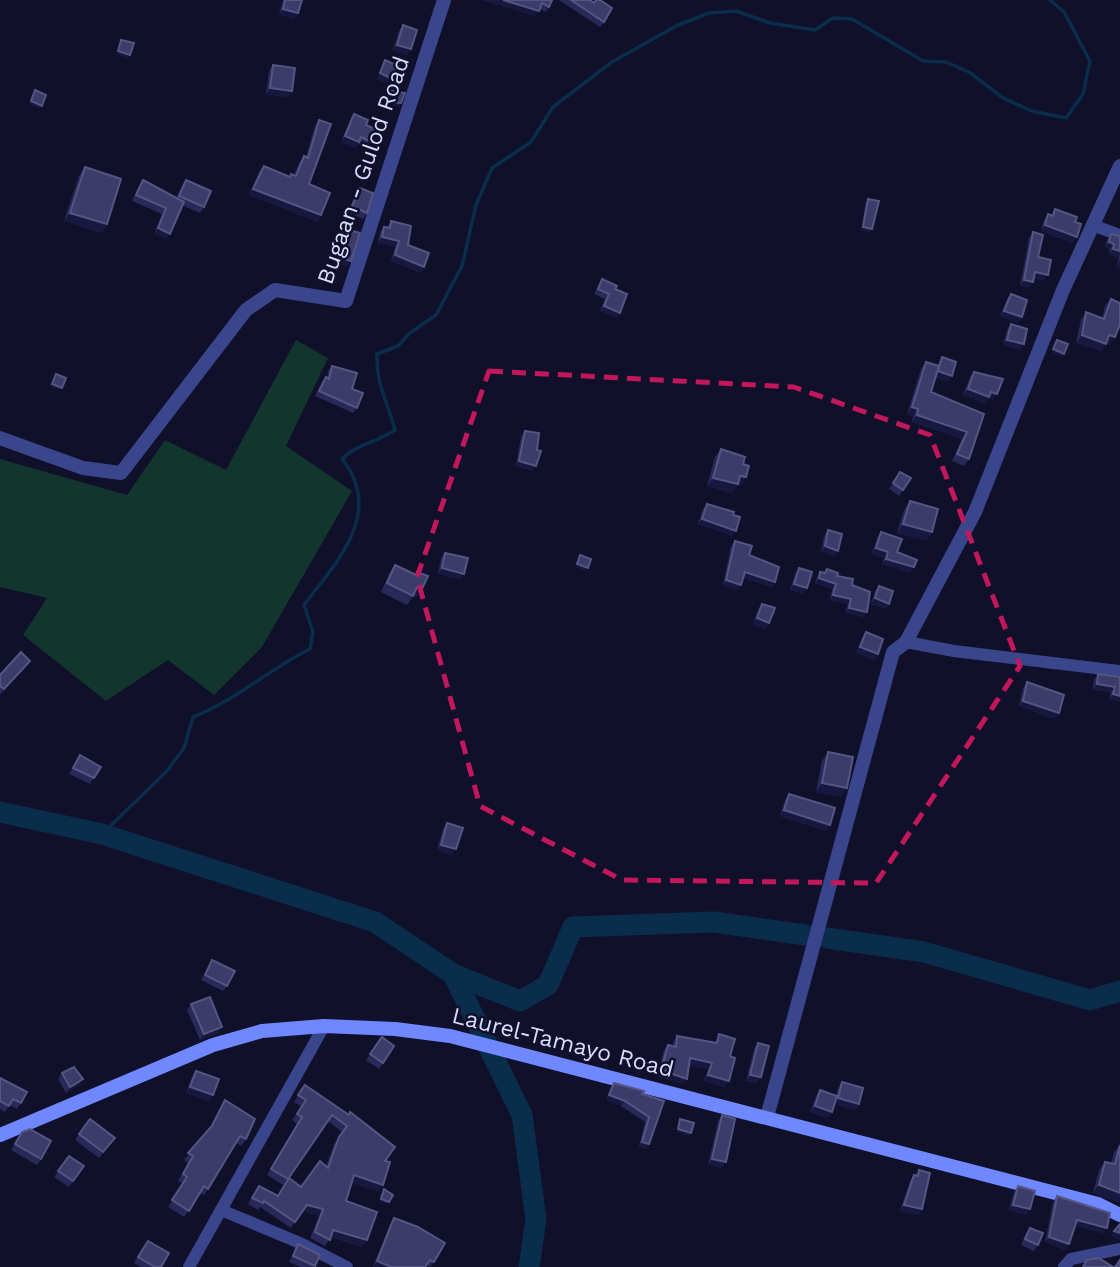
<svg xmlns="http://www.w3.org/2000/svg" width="1120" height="1267" font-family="'Work Sans',sans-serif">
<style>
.green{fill:#12352d}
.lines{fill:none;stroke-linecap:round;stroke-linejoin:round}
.stream{stroke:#092d4b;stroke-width:3.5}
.river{stroke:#092d4b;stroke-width:21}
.minor{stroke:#39468b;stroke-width:12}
.tertiary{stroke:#39468b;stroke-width:14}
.secondary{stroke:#7088ff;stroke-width:14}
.wall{fill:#282959}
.shaded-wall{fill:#17173f}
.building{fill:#3b3c6a;stroke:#545582;stroke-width:2}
.marked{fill:none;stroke:#c2185b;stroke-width:5;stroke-dasharray:14 9;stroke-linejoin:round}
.labels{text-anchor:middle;stroke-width:5;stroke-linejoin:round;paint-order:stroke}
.street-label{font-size:23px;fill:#d9dcff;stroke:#10102b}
</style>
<rect width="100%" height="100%" fill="#10102b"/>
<path class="green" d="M296,340l32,18 -42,88 66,45 -90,156 -48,48 -46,-35 -62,41 -83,-66 24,-37 -47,-11v-128l127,36 38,-55 61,30z"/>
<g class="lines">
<path class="stream" d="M102,834l65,-63 17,-23 9,-31c44,-17 76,-48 117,-68l3,-17 -9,-27c33,-44 81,-92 38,-146 13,-14 35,-17 53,-29 -8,-30 -19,-45 -18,-76l21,-8 12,-13 26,-18 26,-49 14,-61 16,-37 39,-26 22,-35 59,-45 64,-36 33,-13 27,-2 34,12 45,7 18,-12 19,1 71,42 23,1 23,10 34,26 29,13 34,7 17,-24 7,-33 -26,-49 -14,-12"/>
<g class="river">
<path d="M0,812l102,22 273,88 78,52 69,141 14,104 -7,48"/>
<path d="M827,938l97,14 166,48 30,-9"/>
<path d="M453,974l67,27 28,-16 25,-58 141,-5 91,13"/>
</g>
<g class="minor">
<path d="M1092,225l28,10"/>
<path d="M906,642l48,9 166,20"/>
<path d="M221,1210l79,33 47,24"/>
<path d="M189,1267l135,-241"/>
<path d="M1064,1267l7,-8 49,-10"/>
</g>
<g class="tertiary">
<path d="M0,438l83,30 38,5 125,-163 29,-20 71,11 98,-301"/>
<path d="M767,1117l126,-465 13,-10 69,-130 88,-222 57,-124"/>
</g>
<path class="secondary" d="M0,1135l213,-90 49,-14 62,-5 71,3 55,7 648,168 22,11"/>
</g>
<g class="wall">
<path d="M283,0h19l-4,13 -4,6 -15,-5z"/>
<path d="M482,0h70l-6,12 -7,-3 -4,7z"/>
<path d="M559,0h31l14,22 -4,5z"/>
<path d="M403,25l4,30 -14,-5 6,-19z"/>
<path d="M273,65l19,26 -4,6 -22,-3 3,-23z"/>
<path d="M354,114l12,11 3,16 -4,6 -7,-3 -3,4 -14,-6 9,-22z"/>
<path d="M319,120l-10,64 12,31 -4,7 -68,-27 10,-23 5,-6 25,11 2,-3 3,1 5,-12 5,-7 2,1 9,-31z"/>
<path d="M85,167l22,57 -6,9 -37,-12 15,-45z"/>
<path d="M143,180l33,18 6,-12 4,-6 18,27 -4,6 -18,-8 -16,34 -12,-5 8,-20 -30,-13 7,-15z"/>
<path d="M360,188l7,25 -4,6 -15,-7 8,-19z"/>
<path d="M868,199l2,33 -9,-2 5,-28z"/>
<path d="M1055,209l20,13 -2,21 -32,-12 3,-11 4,-6 3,1z"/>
<path d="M391,221l17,24 13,28 -30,-12 4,-14 -17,-4 2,-11 4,-5h3z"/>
<path d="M345,229l2,37 -13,-3 7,-28z"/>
<path d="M1033,232l11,49 -11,-3 -4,9 -9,-1 9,-48z"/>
<path d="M1111,234l9,2v32l-4,-2 3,-8 -10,-4 1,-5 -5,-2 2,-7z"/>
<path d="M602,279l18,34 -3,5 -17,-7 5,-12 -11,-5z"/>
<path d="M1011,294l11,23 -4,6 -18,-7 7,-17z"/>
<path d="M1111,299l9,4v26h-2l-8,16 -4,-2 -5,8 -25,-8 5,-23 5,-8 16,6 3,-12z"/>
<path d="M1011,324l9,26 -17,-5 4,-15z"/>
<path d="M942,357l6,24 -12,-3 -5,14 53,22 -15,45 -5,7 -12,-5 10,-22 -50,-17 1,-6 -6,-2 14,-45 5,-7 11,4z"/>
<path d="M332,366l20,23 5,19 -4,5 -38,-17 7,-13 4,-6 1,1 1,-7z"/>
<path d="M974,372l19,28 -4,-2 -4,5 -22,-8 7,-18z"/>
<path d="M525,431l8,40 -17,-5 5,-30z"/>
<path d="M721,449l22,15 3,13 -6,9 -3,-1 -5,8 -25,-7 8,-29z"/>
<path d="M900,472l11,6 -12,18 -10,-7z"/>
<path d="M910,501l22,31 -6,9 -29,-8 7,-23z"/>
<path d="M707,504l26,11 -1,21 -34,-12 5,-15z"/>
<path d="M828,530l10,21 -4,5 -13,-4 3,-16z"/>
<path d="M881,532l16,20 13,21 -28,-9 2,-6 -12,-4 5,-16z"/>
<path d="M735,541l40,41 -3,5 -29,-9 -2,7 -4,5 -14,-5 8,-39z"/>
<path d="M445,553l15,26 -22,-5 3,-16z"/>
<path d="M395,565l20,10 2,-3 5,17 -6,9 -3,-2 -6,9 -26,-13 8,-18z"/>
<path d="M799,568l8,20 -4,6 -13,-4 5,-16z"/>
<path d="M827,569l25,16 15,27 -4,5 -18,-4 3,-9 -18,-4 2,-11 -17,-6 2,-6 3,-5 4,1z"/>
<path d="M879,586l10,18 -4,5 -14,-5 4,-13z"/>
<path d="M762,604l7,19 -4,6 -12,-5 5,-14z"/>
<path d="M866,632l12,22 -4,6 -18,-7 6,-15z"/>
<path d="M26,667l-26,28v-20z"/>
<path d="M1098,674l22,3v25l-11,-3 2,-7 -18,-2 1,-10z"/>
<path d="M1027,682l28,37 -36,-13 4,-18z"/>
<path d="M828,752l13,45 -25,-5 6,-31z"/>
<path d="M80,755l21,12 -11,17 -21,-10z"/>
<path d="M789,794l37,37 -46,-15 5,-16z"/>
<path d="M447,823l5,32 -15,-5 6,-21z"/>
<path d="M212,960l15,26 -4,5 -22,-11z"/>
<path d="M191,1004l27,29 -18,7 -13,-30z"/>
<path d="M719,1034l11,22 -5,31 -21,-6 4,-12 -19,-4 -6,19 -26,-8 7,-26 4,-5 5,1v-4l4,-6 38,7z"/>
<path d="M382,1037l12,9 -15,23 -13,-9z"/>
<path d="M758,1043l-1,40 -11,-2 8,-32z"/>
<path d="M196,1071l17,24 -4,6 -23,-8 6,-16z"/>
<path d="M62,1073l17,12 -13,8 -8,-14z"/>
<path d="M0,1078l21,25 -4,6 -7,-4 -5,7 -5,-3z"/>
<path d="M842,1082l17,22 -4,6 -21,-6 -6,14 -18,-6 6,-16 4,-6 16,5 2,-7z"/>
<path d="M614,1083l50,18 -18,48 -7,-2 6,-25 -24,-16 -15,-6 5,-12z"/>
<path d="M305,1085l81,76 -7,30 -27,-8 -6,18 21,39 -5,7 -31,-10 -6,9 -15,-8 9,-22 -17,-5 -11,17 -31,-21 -2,3 -10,-6 11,-18 18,10 24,-9 25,-21 8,-22 8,-12 -14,-11 -45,64 -16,-10 30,-51 -5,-4 10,-13 -8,-5z"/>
<path d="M225,1100l21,39 -5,7 -5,-3 -28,46 -4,6 -4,-2 -16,24 -16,-10 15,-24 -5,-2 10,-18 -4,-3 25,-31 12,-23z"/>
<path d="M722,1115v53l-14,-3 10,-44z"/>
<path d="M90,1119l25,19 -16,20 -24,-18z"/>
<path d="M22,1132l19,27 -4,6 -26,-15z"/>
<path d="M1120,1145v58l-27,-10 6,-23 6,-8 6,2 3,-12z"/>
<path d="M69,1156l15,10 -15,21 -15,-10z"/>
<path d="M919,1170l3,39 -4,6 -18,-4 10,-30z"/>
<path d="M1018,1186l8,29 -17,-5 5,-18z"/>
<path d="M1057,1196l50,32 -4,5 -28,-7 -10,24 -20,-8 8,-40z"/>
<path d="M394,1218l40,44 -4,5 -4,-2 -1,2h-52l17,-43z"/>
<path d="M1030,1228l8,17 -4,6 -13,-6 5,-12z"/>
<path d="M298,1244l22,11 -6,12h-14l-11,-5z"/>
<path d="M144,1246l17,21h-20l-7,-4z"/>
</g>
<g class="shaded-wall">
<path d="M482,0h21l36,11 -4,5z"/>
<path d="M283,9l15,4 -4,6 -15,-5z"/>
<path d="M397,45l14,4 -4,6 -14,-5z"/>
<path d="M118,51l12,4 -2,3 -12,-4z"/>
<path d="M380,73l12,6 -4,5 -12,-5z"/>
<path d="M270,88l22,3 -4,6 -22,-3z"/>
<path d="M31,101l11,5 -2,3 -11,-5z"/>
<path d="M390,102l11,1 -2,3 -11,-1z"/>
<path d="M345,136l14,6 -4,6 -14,-6z"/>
<path d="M253,189l68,26 -4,7 -68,-27z"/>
<path d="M70,213l37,11 -6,9 -37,-12z"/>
<path d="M1045,225l32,12 -4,6 -32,-12z"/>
<path d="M863,227l9,2 -2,3 -9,-2z"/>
<path d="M158,228l12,6 -4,5 -12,-5z"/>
<path d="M382,237l17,4 -4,6 -17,-4z"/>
<path d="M1109,242l5,2 -4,5 -5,-2z"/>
<path d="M1113,249l7,2 -1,7 -10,-4z"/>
<path d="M395,255l29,12 -3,6 -30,-12z"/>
<path d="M338,257l13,4 -4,5 -13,-3z"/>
<path d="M1119,261h1v7l-4,-2z"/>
<path d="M1035,272l13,3 -4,6 -13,-3z"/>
<path d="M1024,280l9,2 -4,5 -9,-1z"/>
<path d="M604,306l16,7 -3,5 -17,-7z"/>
<path d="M1004,311l18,6 -4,6 -18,-7z"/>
<path d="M1082,335l24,9 -5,7 -25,-8z"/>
<path d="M1109,335l6,2 -5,8 -6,-3z"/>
<path d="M1007,340l17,4 -4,6 -17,-5z"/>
<path d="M1053,349l11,5 -2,3 -11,-5z"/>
<path d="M937,371l15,5 -4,5 -15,-4z"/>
<path d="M52,384l10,4 -2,2 -10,-3z"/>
<path d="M968,389l23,3 6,2 -4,6 -4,-2 -4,5 -22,-8z"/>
<path d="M912,407l6,2 -5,7 -6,-2z"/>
<path d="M917,415l50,17 -5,7 -50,-17z"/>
<path d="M519,461l17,5 -3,5 -17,-5z"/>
<path d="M740,476l6,1 -6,9 -3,-1 -5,8 -25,-7 6,-8z"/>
<path d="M702,519l34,12 -4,5 -34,-12z"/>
<path d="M903,524l29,8 -6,9 -29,-8z"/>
<path d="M825,546l13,5 -4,5 -13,-4z"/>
<path d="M876,548l12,4 -4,6 -12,-4z"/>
<path d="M886,559l28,8 -4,6 -28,-9z"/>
<path d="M577,564l11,4 -2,3 -11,-4z"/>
<path d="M442,568l22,6 -4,5 -22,-5z"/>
<path d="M745,572l30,10 -3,5 -31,-10z"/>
<path d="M819,578l17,6 -4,5 -17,-6z"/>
<path d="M726,580l15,5 -4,5 -14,-5z"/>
<path d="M794,584l13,4 -4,6 -13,-4z"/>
<path d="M417,587l5,2 -6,9 -5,-2z"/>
<path d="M833,595l18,4 -3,5 -18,-4z"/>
<path d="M875,598l14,6 -4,5 -14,-5z"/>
<path d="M849,608l18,4 -4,5 -18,-4z"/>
<path d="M757,618l12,5 -4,6 -12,-5z"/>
<path d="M860,647l18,7 -4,6 -18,-7z"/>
<path d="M30,661l-4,6 -26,28 4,-6z"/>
<path d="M1097,684l18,3 -4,5 -18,-2z"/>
<path d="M1113,694l7,2v6l-11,-3z"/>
<path d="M1023,701l36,12 -4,6 -36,-13z"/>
<path d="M822,783l25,5 -6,9 -25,-5z"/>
<path d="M784,810l46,15 -4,6 -46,-15z"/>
<path d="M441,845l15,4 -4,6 -15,-5z"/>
<path d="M222,1027l-4,6 -18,7 4,-6z"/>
<path d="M690,1058l22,5 -4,6 -22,-5z"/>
<path d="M661,1070l26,9 -4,5 -26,-8z"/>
<path d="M708,1075l21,6 -4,6 -21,-6z"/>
<path d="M750,1075l11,2 -4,6 -11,-2z"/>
<path d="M83,1079l-4,6 -13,8 4,-6z"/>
<path d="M190,1087l23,8 -4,6 -23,-8z"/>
<path d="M609,1095l16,6 -4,5 -15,-6z"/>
<path d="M838,1098l21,6 -4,6 -21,-6z"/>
<path d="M815,1106l17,6 -4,6 -18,-6z"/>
<path d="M678,1129l13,4 -2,3 -13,-4z"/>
<path d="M642,1142l7,2 -3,5 -7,-2z"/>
<path d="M712,1159l14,3 -4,6 -14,-3z"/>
<path d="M354,1175l29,10 -4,6 -30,-9z"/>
<path d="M1099,1185l21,8v10l-27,-10z"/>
<path d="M381,1199l8,3 -2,2 -8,-2z"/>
<path d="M307,1205l16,4 -4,7 -17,-5z"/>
<path d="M904,1205l18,4 -4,6 -18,-4z"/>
<path d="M1013,1205l17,4 -4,6 -17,-5z"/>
<path d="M1077,1220l30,8 -4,5 -30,-7z"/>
<path d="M333,1230l34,10 -5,7 -33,-11z"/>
<path d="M1114,1231l6,2v7l-10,-4z"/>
<path d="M1049,1237l20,7 -4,6 -20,-8z"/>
<path d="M377,1261l14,6h-18z"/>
</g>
<g class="building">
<path d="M285,0h17l-4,13 -15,-4z"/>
<path d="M503,0h49l-3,7 -7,-4 -3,8z"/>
<path d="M571,0h19l4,3 2,-3h4l12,8 -8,14z"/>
<path d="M403,25l14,5 -6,19 -14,-4z"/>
<path d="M121,40l13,3 -4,12 -12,-4z"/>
<path d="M385,60l13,6 -6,13 -12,-6z"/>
<path d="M273,65l22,3 -3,23 -22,-3z"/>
<path d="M35,90l11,5 -4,11 -11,-5z"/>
<path d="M392,91l13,2 -4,10 -11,-1z"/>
<path d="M354,114l14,6 -2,5 9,4 -6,12 -8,-4 -2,5 -14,-6z"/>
<path d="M319,120l12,4 -22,60 21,9 -9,22 -68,-26 11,-23 26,11 1,-3 5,2 8,-20 4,2z"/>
<path d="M85,167l36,12 -14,45 -37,-11z"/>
<path d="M143,180l41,22 -14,32 -12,-6 8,-20 -30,-13z"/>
<path d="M186,180l25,11 -7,16 -25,-11z"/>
<path d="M360,188l13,5 -6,20 -15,-7z"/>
<path d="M868,199l11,2 -7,28 -9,-2z"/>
<path d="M1055,209l22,8 -2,5 6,2 -4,13 -32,-12 3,-11 5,2z"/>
<path d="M391,221l20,5 -3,19 21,8 -5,14 -29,-12 4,-14 -17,-4 2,-10 6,1z"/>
<path d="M345,229l15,4 -9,28 -13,-4z"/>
<path d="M1033,232l10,3 -5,22 13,3 -3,15 -13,-3 -2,10 -9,-2z"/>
<path d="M1111,234l9,2v15l-7,-2 1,-5 -5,-2z"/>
<path d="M602,279l15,7 -2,3 12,5 -7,19 -16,-7 5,-12 -11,-5z"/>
<path d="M1011,294l16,6 -5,17 -18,-6z"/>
<path d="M1111,299l9,4v21l-5,13 -6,-2 -3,9 -24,-9 4,-23 18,7z"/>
<path d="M1011,324l16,5 -3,15 -17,-4z"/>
<path d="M1057,340l11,4 -4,10 -11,-5z"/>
<path d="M942,357l14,5 -4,14 -14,-5z"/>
<path d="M926,362l13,4 -8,26 53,22 -15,45 -12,-5 10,-22 -50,-17 1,-6 -6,-2z"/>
<path d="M332,366l25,7 -5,16 11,4 -6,15 -38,-17 7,-14 3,2z"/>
<path d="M974,372l29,7 -6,15 -6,-2 -2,5 -21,-8z"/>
<path d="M56,374l10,4 -4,10 -10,-4z"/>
<path d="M525,431l14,2 -2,17 4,1 -5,15 -17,-5z"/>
<path d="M721,449l24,8 -2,7 6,2 -3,11 -6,-1 -2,8 -25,-6z"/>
<path d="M900,472l11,6 -8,12 -10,-7z"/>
<path d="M910,501l28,8 -6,23 -29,-8z"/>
<path d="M707,504l27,8 -1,3 7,2 -4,14 -34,-12z"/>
<path d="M828,530l14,4 -4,17 -13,-5z"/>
<path d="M881,532l21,7 -5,13 20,8 -3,7 -28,-8 2,-7 -12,-4z"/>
<path d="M735,541l17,5 -3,9 30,12 -4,15 -30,-10 -4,13 -15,-5z"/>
<path d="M445,553l23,5 -4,16 -22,-6z"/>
<path d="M580,555l11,4 -3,9 -11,-4z"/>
<path d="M395,565l21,10 1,-3 11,4 -6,13 -5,-2 -4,9 -26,-13z"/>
<path d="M799,568l13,4 -5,16 -13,-4z"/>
<path d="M827,569l11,4 -1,3 16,3 -1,6 18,7 -3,20 -18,-4 2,-9 -18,-4 3,-11 -17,-6 1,-6 5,1z"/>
<path d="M879,586l14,5 -4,13 -14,-6z"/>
<path d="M762,604l13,4 -6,15 -12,-5z"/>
<path d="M866,632l17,7 -5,15 -18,-7z"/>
<path d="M21,652l9,9 -26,28 -4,-3v-11z"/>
<path d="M1098,674l22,3v19l-7,-2 2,-7 -18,-3z"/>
<path d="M1027,682l37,13 -5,18 -36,-12z"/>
<path d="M828,752l25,5 -6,31 -25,-5z"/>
<path d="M80,755l21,12 -7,11 -21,-10z"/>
<path d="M789,794l46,14 -5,17 -46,-15z"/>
<path d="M447,823l16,5 -7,21 -15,-4z"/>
<path d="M212,960l23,11 -8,15 -22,-11z"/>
<path d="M210,997l12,30 -18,7 -13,-30z"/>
<path d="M719,1034l16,5 -5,17 5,2 -6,23 -21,-6 4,-12 -22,-5 -3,21 -26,-9 7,-25 8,2 1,-11 40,7z"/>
<path d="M382,1037l12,9 -11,17 -13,-9z"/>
<path d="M758,1043l11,3 -8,31 -11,-2z"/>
<path d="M74,1067l9,12 -13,8 -8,-14z"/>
<path d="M196,1071l23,8 -6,16 -23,-8z"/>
<path d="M0,1078l27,14 -6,11 -8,-4 -4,7 -9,-5z"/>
<path d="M842,1082l21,6 -4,16 -21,-6z"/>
<path d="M614,1083l30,8 -2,3 22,7 -15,43 -7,-2 7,-25 -24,-16 -16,-6z"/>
<path d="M305,1085l44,30 1,-3 45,35 -10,14 5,1 -7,23 -29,-10 -8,26 31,11 -10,28 -34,-10 -3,10 -15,-8 8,-23 -16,-4 -12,17 -31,-21 -1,2 -11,-5 7,-12 19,10 11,-18 12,9 19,-26 8,7 11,-31 8,-11 -15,-11 -44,64 -17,-10 31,-52 -5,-3 9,-14 -8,-5z"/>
<path d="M820,1090l17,6 -5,16 -17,-6z"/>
<path d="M225,1100l30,19 -9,20 -6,-3 -32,53 -4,-3 -15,25 -17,-11 15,-23 -4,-3 10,-18 -5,-3 24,-27z"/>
<path d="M722,1115l13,4 -9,43 -14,-3z"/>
<path d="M90,1119l25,19 -12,14 -24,-18z"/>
<path d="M680,1119l14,4 -3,10 -13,-4z"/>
<path d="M30,1129l21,12 -10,18 -26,-15 7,-12z"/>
<path d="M1120,1145v48l-21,-8 6,-23 10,2z"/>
<path d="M69,1156l15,10 -11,15 -15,-10z"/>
<path d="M919,1170l11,3 -8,36 -18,-4 10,-30 4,1z"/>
<path d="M1018,1186l17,5 -5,18 -17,-4z"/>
<path d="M384,1189l9,6 -4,7 -8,-3z"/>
<path d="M1057,1196l53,17 -3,15 -30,-8 -8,24 -20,-7z"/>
<path d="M394,1218l24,9 27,16 -11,19 -4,-2 -5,7h-34l-14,-6z"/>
<path d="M1120,1224v9l-6,-2z"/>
<path d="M1030,1228l13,5 -5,12 -13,-6z"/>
<path d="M148,1241l21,12 -8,14h-6l-17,-10z"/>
<path d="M298,1244l22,11 -5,11 -22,-10z"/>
<path d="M1099,1258l14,9h-30l4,-7z"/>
<path d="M1120,1260v7h-5z"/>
</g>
<path class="marked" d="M489,371l305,16 136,48 90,231 -144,217 -254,-3 -142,-74 -63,-229z"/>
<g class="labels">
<g class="street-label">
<text transform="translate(363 170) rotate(-71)" y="8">Bugaan - Gulod Road</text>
<text transform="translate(563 1042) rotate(14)" y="8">Laurel-Tamayo Road</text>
</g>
</g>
</svg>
